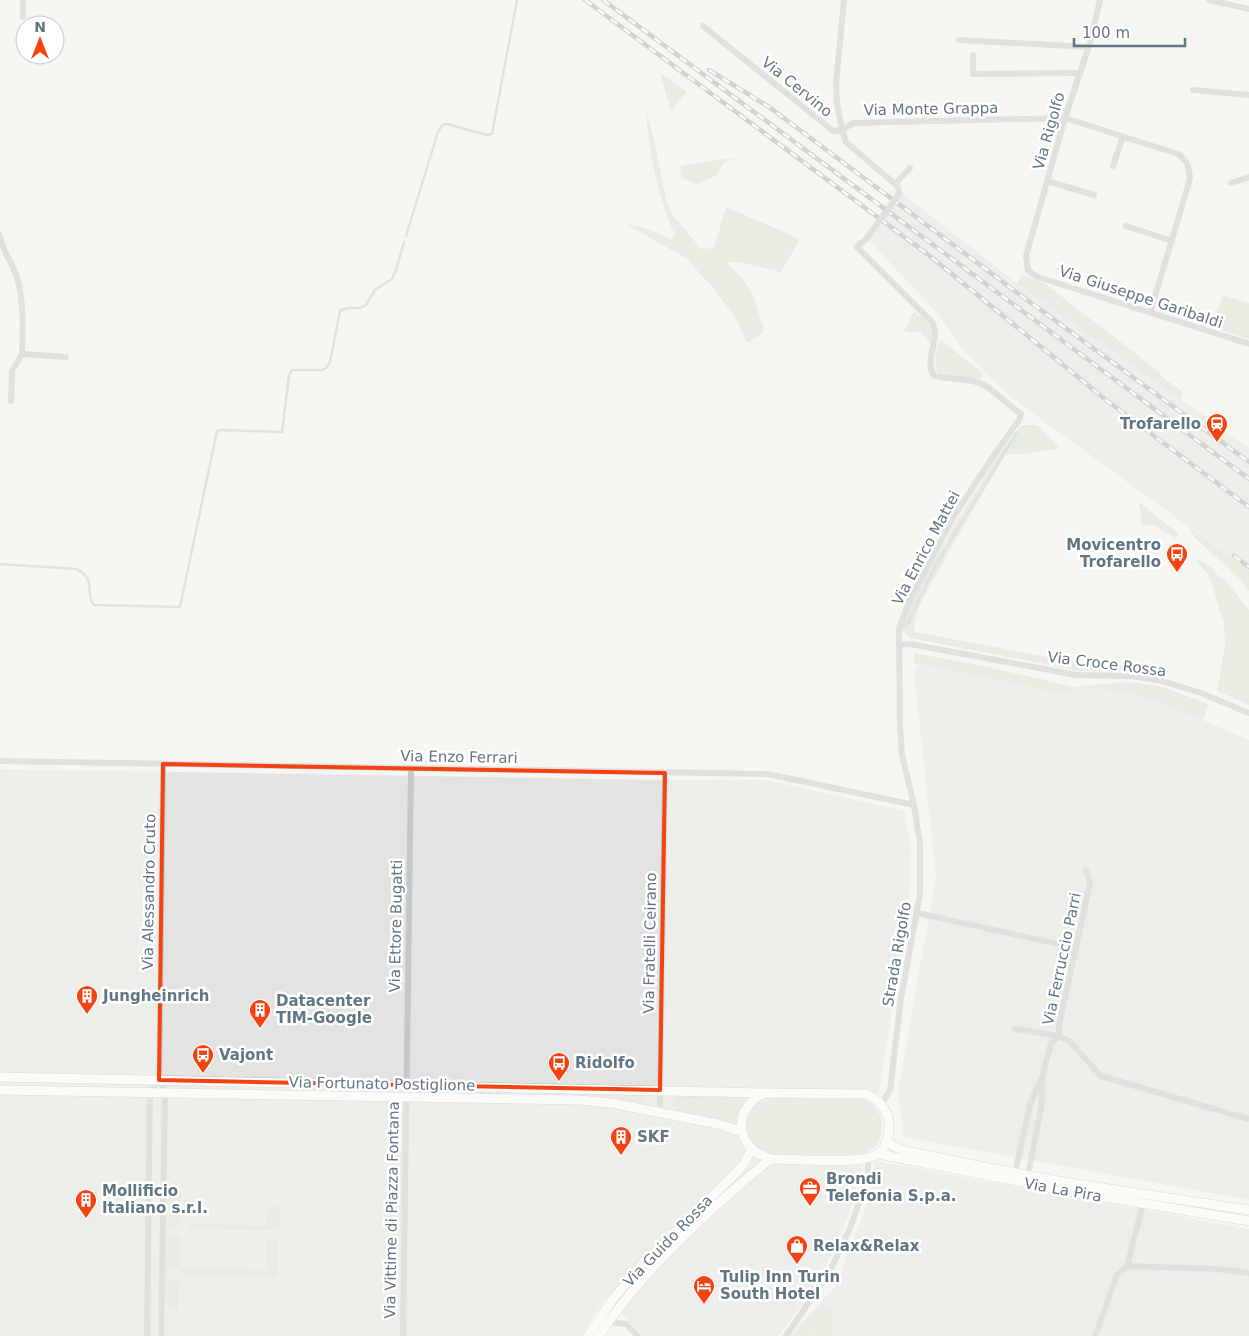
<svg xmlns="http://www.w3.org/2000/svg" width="1249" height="1336" font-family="'DejaVu Sans',sans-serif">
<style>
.built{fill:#e3e4e2}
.green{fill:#d6ddd1}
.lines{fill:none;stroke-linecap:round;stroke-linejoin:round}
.stream{stroke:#bccace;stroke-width:2.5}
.secondary-casing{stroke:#b6bcc0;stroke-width:10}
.street{stroke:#c4c8cb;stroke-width:6}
.secondary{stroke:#fff;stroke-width:9}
.rail-casing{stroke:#a2a9af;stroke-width:4.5}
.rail{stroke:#fff;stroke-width:2.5;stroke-dasharray:8;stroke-linecap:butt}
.street-bridge{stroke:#c4c8cb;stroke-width:6}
.marked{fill:none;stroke:#f44211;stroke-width:4;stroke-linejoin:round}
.labels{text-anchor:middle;stroke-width:5;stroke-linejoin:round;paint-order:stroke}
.street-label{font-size:15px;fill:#617685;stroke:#fff}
.poi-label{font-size:15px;font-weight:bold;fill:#617685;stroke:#fff;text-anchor:start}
</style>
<rect width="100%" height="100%" fill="#f5f5f1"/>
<g class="built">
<path d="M902,193l115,90 6,-8 21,8 115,89 3,5 21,15 -2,7 68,49v123l-234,-171 -29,-26 -24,-26 -26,-36 -69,-74z"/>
<path d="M917,664l152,31 4,-8 58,5 72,28 46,20v460l-345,-63 -6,-45 38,-216 -22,-203z"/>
<path d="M0,769l659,11h108l137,31 7,36 -1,48 -30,192 -20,90 -13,42 -14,33 -16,31 -38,53h-135l-38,-38 -14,20 -9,18h-583z"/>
<path d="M876,1161l373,68v107h-460l46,-49 32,-82z"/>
</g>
<g class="green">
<path d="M660,73l27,19 -16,19z"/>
<path d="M647,113l7,27 12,59 6,15 29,35 13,-1 12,-41 74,32 -19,33 -43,-10h-11l17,19 8,11 12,37 -1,4 -16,10 -10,-23 -23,-31 -28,-31 -61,-34c16,1 32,8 46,16l4,-6c-14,-26 -29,-91 -28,-121z"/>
<path d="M741,157l-17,5 -7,13 -20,9 -16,-6 -1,-10 2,-3z"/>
<path d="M1023,275l21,8 115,89 3,5 21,15 -3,7 -163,-116z"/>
<path d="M1223,295l26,8v36l-38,-12z"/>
<path d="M914,312c15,10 19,11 17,31l-10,-10 -17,-2z"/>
<path d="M941,340l42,33 -1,6 -30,-1 -15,-5c-2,-12 -3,-23 4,-33z"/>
<path d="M1022,425h15l22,23 -31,6h-22l-45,76 -42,76 -5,17 1,9 181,34h38l-6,4 -47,1 -171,-33 -9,-9 9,-26 47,-82 42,-67z"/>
<path d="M1139,502l40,32 -4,4 -21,-13 -12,1z"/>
<path d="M1190,528l59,43v20l-10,-13 -45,-41z"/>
<path d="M1195,559l7,2 10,7 6,8 8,5 23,29v95l-32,-14 8,-45 -1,-22 -12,-40 -4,-9z"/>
<path d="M914,653l74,14 85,20 53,-5 33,4 50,18 -6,16 -72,-28 -58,-5 -4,8 -155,-32z"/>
<path d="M562,1092l79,2 3,1 1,6 -2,3 -47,-8 -34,-3z"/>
<path d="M679,1095l67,2 -10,20v7l-58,-12 -3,-3 -3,-7 4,-6z"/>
<path d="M778,1098c16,0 77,-2 89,4 13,6 17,19 14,32 -2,13 -12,19 -24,21l-87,-1c-34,-13 -29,-53 8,-56z"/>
<path d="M169,1191l12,1 -1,35 -11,1z"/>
<path d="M280,1206v24l-92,-1 1,-5 77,1 1,-18z"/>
<path d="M169,1235l11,1 -1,33h-12z"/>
<path d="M278,1239v39l-96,-3 1,-6 84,1 -1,-30z"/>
<path d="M168,1279h11l-1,32 -10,-1z"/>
<path d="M822,1305l9,3 1,28h-13l-6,-2 -5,2h-14l5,-8z"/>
</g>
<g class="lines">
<g class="stream">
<path d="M406,236l32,-104 4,-7 5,-1 40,11 5,-1 25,-134"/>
<path d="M0,564l76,5c22,10 8,25 18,36l86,2 37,-176 5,-1 60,2 7,-56 3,-6h30l4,-2 4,-6 10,-51 7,-3h13l6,-3 9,-15 17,-11 4,-9 8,-28"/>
<path d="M906,627l30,-62 81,-133"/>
</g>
<g class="secondary-casing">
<g id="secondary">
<path d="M0,1077l764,16"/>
<path d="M0,1090l579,10 32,3 107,21 24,8"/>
<path d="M764,1093l102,1c12,5 22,16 23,29 1,11 -2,24 -11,31 -15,11 -85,5 -107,5 -36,-11 -40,-49 -7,-66z"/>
<path d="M887,1141l8,6 15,5 79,16 81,15 179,27"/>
<path d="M878,1154l191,37 180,30"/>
<path d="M588,1336l25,-37 23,-28 101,-99 7,-8 8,-15"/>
<path d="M599,1336c25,-39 56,-72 89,-104 27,-26 54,-51 83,-73"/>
</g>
</g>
<g class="street">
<path d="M23,0v17"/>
<path d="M844,0l-8,84 1,19 5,27 11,-7 212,-5 113,36c10,7 11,13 12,25l-40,134"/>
<path d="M1100,0l-10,43 -25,75 -39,138 2,15 10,6 211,67"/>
<path d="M1209,0l40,9"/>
<path d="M703,26l130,105 9,-1 4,12 49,42 3,3 1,7"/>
<path d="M959,40l129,7"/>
<path d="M973,55v19l107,-1"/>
<path d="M1193,90l56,5"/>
<path d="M1113,166l10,-30"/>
<path d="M1047,181l47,14"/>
<path d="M1231,183l18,-6"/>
<path d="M895,184l15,-16"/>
<path d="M1126,226l46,15"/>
<path d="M0,235c2,16 12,27 17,42 7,26 6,51 5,77"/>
<path d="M866,239l-9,8 75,75c10,19 -9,34 2,54 16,4 35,1 50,9 11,6 25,21 37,29l-2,6 -25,35 -40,61 -44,83 -11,30 1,98 2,28 12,50 6,38v51l-19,104 -11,92 -9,15"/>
<path d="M11,401l1,-30 10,-17 44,3"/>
<path d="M899,645l11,-1 166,31 56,1 30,5 39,12 48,20"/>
<path d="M0,761l768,13 146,31"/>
<path d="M917,913l159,35"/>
<path d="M1014,1029l45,7 11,6 31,34 148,43"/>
<path d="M1042,1078l9,-35 8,-7v-11l31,-141 -4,-14"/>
<path d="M660,1113l5,-340"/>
<path d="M1015,1173l16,-72 11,-23v25l-14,72"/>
<path d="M1127,1266l16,-62"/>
<path d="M608,1322l18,2 12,12"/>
<path d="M147,1336l3,-244 9,-12"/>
<path d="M161,1336l4,-244 -6,-12 4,-316"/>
<path d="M403,1336l8,-568"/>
<path d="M786,1336l43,-63 22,-47 17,-50v-18"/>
<path d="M1095,1336l22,-61 10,-9 90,3 32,4"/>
</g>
<use href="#secondary" class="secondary"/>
<g class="rail-casing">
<g id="rail">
<path d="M585,0l345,256 176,144 143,107"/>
<path d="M603,0l646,479"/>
<path d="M709,70l60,37 250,187 230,168"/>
<path d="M1234,556l15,11"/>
</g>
</g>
<use href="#rail" class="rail"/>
<path class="street-bridge" d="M866,239l33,-45"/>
</g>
<path d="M0 0H1249V1336H0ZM163,764l502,9 -5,317 -501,-10z" fill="#f5f5f1" fill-opacity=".55" fill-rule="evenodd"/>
<path class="marked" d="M163,764l502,9 -5,317 -501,-10z"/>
<defs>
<g id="station-pin" transform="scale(1.125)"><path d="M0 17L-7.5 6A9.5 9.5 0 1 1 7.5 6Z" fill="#f44211" stroke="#fff"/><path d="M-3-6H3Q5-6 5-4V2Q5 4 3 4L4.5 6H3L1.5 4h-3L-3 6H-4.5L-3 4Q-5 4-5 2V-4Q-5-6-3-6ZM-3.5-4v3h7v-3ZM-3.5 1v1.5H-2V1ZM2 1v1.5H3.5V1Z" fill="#fff"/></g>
<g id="bus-pin" transform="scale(1.125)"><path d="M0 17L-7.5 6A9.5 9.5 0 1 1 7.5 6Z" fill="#f44211" stroke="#fff"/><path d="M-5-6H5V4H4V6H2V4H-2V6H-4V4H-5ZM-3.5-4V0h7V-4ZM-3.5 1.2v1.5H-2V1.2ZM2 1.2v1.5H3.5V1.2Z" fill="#fff"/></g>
<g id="building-pin" transform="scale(1.125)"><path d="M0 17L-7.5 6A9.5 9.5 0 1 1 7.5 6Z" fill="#f44211" stroke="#fff"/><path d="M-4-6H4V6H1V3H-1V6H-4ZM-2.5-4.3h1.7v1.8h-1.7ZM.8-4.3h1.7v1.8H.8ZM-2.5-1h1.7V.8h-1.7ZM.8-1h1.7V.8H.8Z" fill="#fff"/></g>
<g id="office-pin" transform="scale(1.125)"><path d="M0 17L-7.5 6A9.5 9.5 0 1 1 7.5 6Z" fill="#f44211" stroke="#fff"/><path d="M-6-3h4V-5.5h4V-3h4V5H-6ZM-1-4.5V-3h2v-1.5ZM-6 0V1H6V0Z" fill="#fff"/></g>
<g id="shop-pin" transform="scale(1.125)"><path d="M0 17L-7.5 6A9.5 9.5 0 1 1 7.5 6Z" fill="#f44211" stroke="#fff"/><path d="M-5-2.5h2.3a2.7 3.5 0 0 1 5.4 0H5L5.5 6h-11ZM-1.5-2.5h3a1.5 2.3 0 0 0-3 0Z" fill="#fff"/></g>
<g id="hotel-pin" transform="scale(1.125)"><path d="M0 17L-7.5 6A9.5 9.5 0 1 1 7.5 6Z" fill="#f44211" stroke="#fff"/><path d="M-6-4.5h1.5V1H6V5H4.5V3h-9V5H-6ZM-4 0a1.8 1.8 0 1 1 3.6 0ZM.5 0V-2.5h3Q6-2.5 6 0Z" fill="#fff"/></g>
</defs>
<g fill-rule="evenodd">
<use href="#station-pin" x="1217" y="424"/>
<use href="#bus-pin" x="1177" y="554"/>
<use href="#building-pin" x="87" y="996"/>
<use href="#building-pin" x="260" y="1010"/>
<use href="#bus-pin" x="203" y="1055"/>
<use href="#bus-pin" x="559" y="1063"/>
<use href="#building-pin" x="621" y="1137"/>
<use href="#office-pin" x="810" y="1188"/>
<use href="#building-pin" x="86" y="1200"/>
<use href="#shop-pin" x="797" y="1246"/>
<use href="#hotel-pin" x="704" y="1286"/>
</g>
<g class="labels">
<g class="street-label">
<text transform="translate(797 87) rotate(39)" y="5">Via Cervino</text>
<text transform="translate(931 109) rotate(-1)" y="5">Via Monte Grappa</text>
<text transform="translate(1049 131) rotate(-74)" y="5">Via Rigolfo</text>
<text transform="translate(1141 297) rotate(18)" y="5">Via Giuseppe Garibaldi</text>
<text transform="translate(926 548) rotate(-62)" y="5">Via Enrico Mattei</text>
<text transform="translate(1107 664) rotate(7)" y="5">Via Croce Rossa</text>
<text transform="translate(459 757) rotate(1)" y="5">Via Enzo Ferrari</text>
<text transform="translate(149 892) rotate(-89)" y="5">Via Alessandro Cruto</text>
<text transform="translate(396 926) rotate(-89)" y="5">Via Ettore Bugatti</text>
<text transform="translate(650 943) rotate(-89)" y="5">Via Fratelli Ceirano</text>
<text transform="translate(897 954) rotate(-80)" y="5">Strada Rigolfo</text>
<text transform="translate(1062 959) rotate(-78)" y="5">Via Ferruccio Parri</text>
<text transform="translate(382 1084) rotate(1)" y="5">Via Fortunato Postiglione</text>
<text transform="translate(1063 1190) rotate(10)" y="5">Via La Pira</text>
<text transform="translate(392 1210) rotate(-89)" y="5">Via Vittime di Piazza Fontana</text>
<text transform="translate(668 1241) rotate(-46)" y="5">Via Guido Rossa</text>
</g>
<g class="poi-label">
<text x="1201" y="429" text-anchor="end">Trofarello</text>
<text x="1161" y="550" text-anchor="end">Movicentro<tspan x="1161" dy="17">Trofarello</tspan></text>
<text x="103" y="1001">Jungheinrich</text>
<text x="276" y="1006">Datacenter<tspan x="276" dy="17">TIM-Google</tspan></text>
<text x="219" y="1060">Vajont</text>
<text x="575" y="1068">Ridolfo</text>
<text x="637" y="1142">SKF</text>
<text x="826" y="1184">Brondi<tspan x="826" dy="17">Telefonia S.p.a.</tspan></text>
<text x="102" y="1196">Mollificio<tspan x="102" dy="17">Italiano s.r.l.</tspan></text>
<text x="813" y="1251">Relax&amp;Relax</text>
<text x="720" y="1282">Tulip Inn Turin<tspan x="720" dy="17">South Hotel</tspan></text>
</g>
</g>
<g transform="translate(40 40)"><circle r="24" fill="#ffffff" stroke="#c0c8ce"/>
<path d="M0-4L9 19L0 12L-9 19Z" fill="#f44211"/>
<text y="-8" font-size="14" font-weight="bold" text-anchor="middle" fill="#617685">N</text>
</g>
<path d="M1074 38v8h111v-8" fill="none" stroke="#617685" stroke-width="2.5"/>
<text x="1082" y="38" font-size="15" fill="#617685" stroke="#ffffff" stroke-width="4" paint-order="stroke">100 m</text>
</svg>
